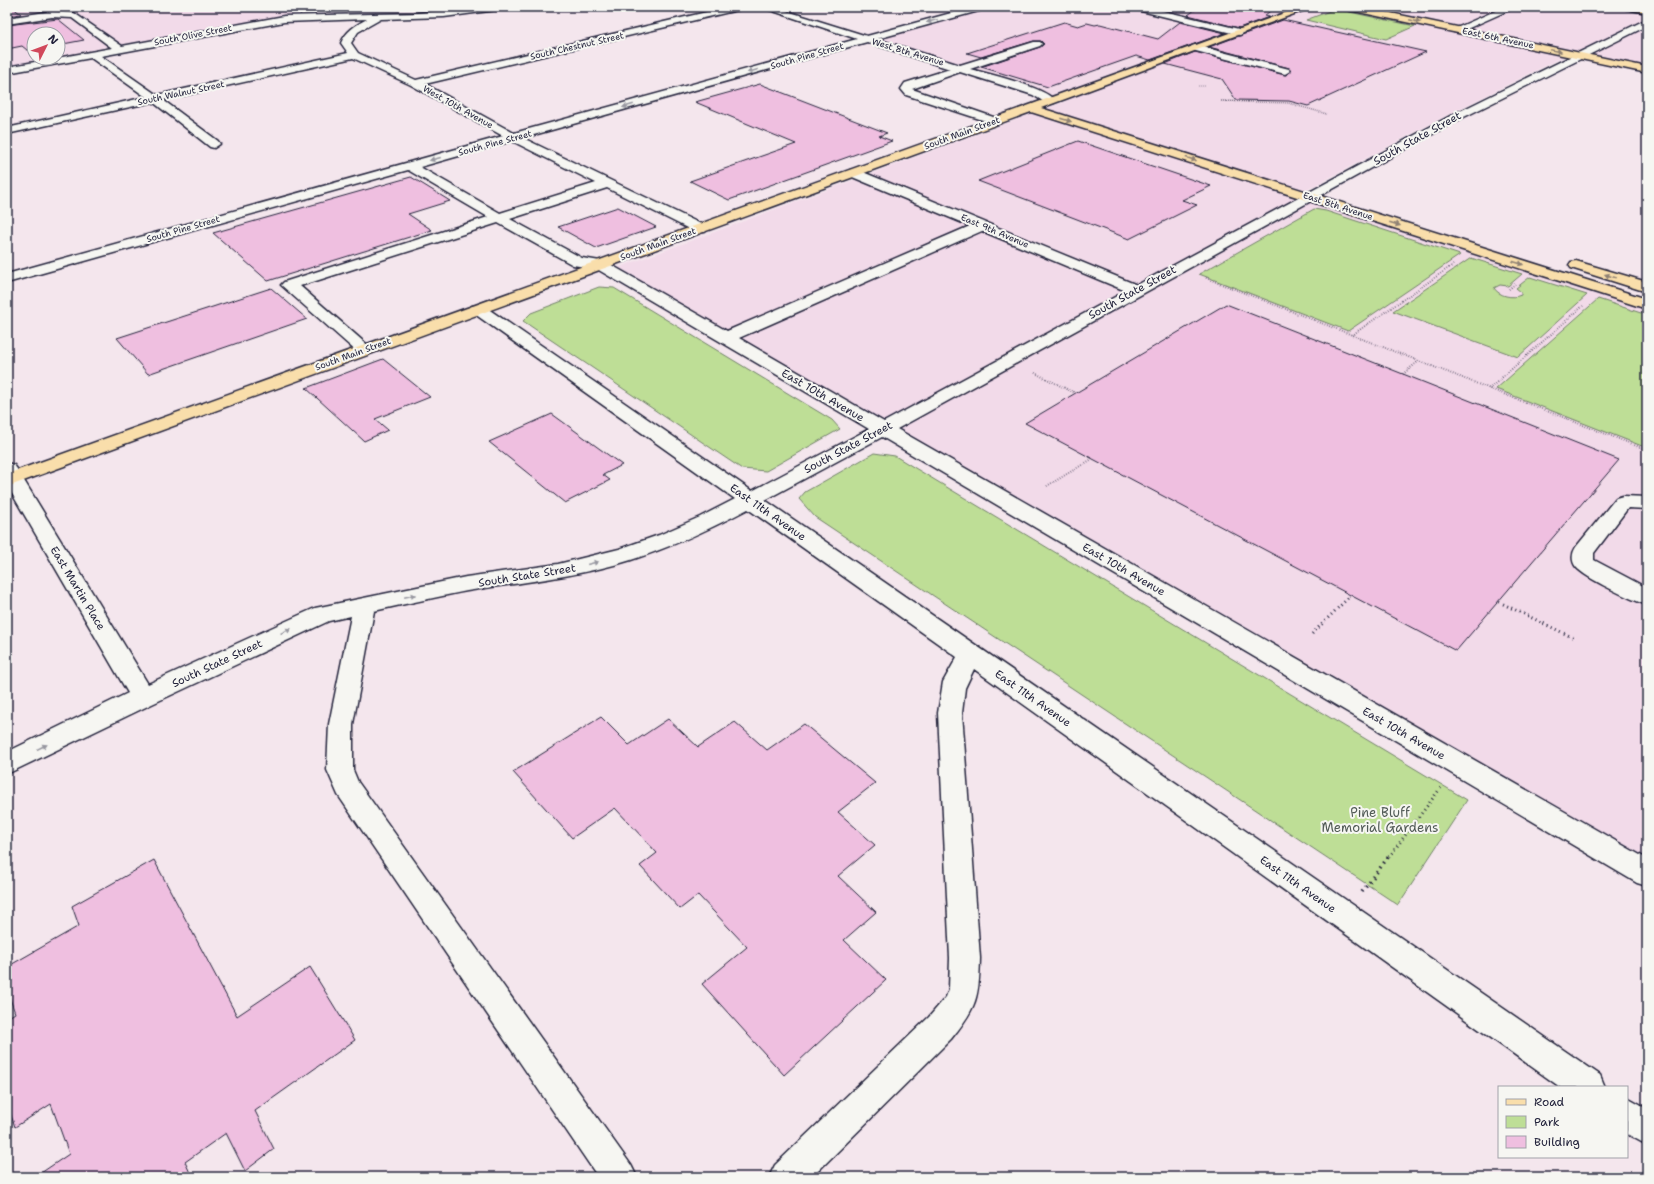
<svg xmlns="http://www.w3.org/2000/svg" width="1654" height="1184" font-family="'Shantell Sans',sans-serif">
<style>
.built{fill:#f2dae9;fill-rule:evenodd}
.green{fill:#bede96;stroke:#708068}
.building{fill:#efbfe0;stroke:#22223b}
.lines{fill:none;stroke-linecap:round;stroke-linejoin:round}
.minor-casing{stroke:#22223b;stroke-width:3}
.major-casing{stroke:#22223b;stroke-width:3}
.path-far4{stroke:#22223b;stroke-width:1;stroke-dasharray:0.5 1.5;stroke-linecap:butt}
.path-far3{stroke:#22223b;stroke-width:1.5;stroke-dasharray:0.5 1.5;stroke-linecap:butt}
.path-far2{stroke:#22223b;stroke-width:2;stroke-dasharray:0.5 2;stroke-linecap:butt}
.path-far1{stroke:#22223b;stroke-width:3;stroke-dasharray:1 3.5;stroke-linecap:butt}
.path{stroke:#22223b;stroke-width:3.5;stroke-dasharray:1.5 4.5;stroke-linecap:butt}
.minor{fill:#f6f6f2;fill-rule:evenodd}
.major{fill:#f9deab;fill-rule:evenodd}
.oneway{fill:#9797a0}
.oneway2{fill:#8e8073}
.labels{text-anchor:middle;stroke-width:4;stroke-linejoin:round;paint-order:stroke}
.far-street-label{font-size:9px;fill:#22223b;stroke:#f6f6f2}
.street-label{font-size:11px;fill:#22223b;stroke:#f6f6f2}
.near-park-label{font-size:13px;fill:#515a56;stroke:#f6f6f2}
</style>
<rect width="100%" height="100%" fill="#f4e6ed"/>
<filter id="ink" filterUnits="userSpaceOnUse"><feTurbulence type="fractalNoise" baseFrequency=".025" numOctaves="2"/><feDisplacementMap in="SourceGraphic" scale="8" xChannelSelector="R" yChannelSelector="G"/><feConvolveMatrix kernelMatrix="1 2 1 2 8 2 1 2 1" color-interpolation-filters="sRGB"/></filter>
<g filter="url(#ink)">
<g class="built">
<path d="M7,7h320l-269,49v-22h-24v24h15l-42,8z"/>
<path d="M992,7h655v61l-80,-13 -112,56 -158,84 350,113v552l-1032,-591 451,-168 -190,-62zM1207,42l11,3 -79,26z"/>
</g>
<g class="green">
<path d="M1335,9l80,17 -29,13 -80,-19z"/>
<path d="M1314,209l12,2 134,44 -112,76 -149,-57z"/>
<path d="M1471,258l51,16 -14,12 -8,-1 -6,3c5,8 18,11 27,7v-3l-5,-4 14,-11 57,18 -69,62 -125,-46z"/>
<path d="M599,287l15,1 218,132 8,9 -74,42 -24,-2 -219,-148 8,-8z"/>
<path d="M1598,299l49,16v133l-151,-59z"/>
<path d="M874,453l21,3 572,344 -69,105 -583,-388 -16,-18 6,-7z"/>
</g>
<g class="building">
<path d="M7,7h5l9,7 -14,2z"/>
<path d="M1199,7h76l-11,9 5,1 -30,11 -51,-13z"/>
<path d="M58,19l26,21 -26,5v-11h-24v15l-7,1 -5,-4 -15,3v-24z"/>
<path d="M1283,20l143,32 -118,54 -19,-5 -53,-1 -14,-21 -57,-15 30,-12 91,23 5,-4 -2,-3 -80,-21z"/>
<path d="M1064,22l14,4 9,-3 8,2 5,-1 58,15 22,-17 45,11 -75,27 -14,-4 -88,31 -67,-20 59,-20 4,-3 -3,-3h-7l-53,16 -14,-4z"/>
<path d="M760,84l127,49 -8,3 13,5 -163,59 -39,-19 106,-37 -101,-42z"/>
<path d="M1078,141l133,45 -29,14 15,5 -68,34 -151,-58z"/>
<path d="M411,177l39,24 -42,13 24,16 -164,51 -55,-48z"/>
<path d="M618,207l38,20 -60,21 -38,-21z"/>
<path d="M271,288l36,31 -159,55 -31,-36z"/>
<path d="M1226,304l177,70 216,86 -163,191 -431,-228z"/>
<path d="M383,359l47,38 -55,22 13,11 -24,11 -58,-53z"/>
<path d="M552,414l70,51 -19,10 7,5 -45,23 -76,-61z"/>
<path d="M601,717l28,28 39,-26 30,28 37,-25 32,28 37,-26 71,59 -37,29 37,33 -37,31 38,36 -32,28 42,40 -102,95 -82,-91 45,-37 -49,-52 -18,14 -40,-43 17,-13 -42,-45 -43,30 -59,-66z"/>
<path d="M154,860l83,156 73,-49 45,73 -100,71 19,38 -29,22 -19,-38 -41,29 7,15h-157l34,-23 -18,-50 -36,23 -8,-23v-86l8,-5 -8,-23v-23l72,-41 -7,-20z"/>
</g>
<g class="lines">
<g class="minor-casing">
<g id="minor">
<path d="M480,7h21l-4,3 -53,7 -63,2 -23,13 -7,11 7,10 58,27 312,-73h15l-1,2 -317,75 89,49 343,-94 -96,-32h13l93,29 106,-29h14l-1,2 -109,30 83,26 74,-23h6l2,2 -2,2 -70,23c19,5 75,18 85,32l-1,2h-8l-13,-8 -73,-23 -48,17 87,30 2,2 -6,3 -89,-29 -5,-6 4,-6 45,-14 -83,-27 -344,96 182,88 2,3 -2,3h-10l-88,-44 -97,31 72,39 24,4 121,69 243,-105 -120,-50 -2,-3 2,-3h8l279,115 315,-170 195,-96v7l-187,93 -563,310 750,430v27l-10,-3 -755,-446 -117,63 835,575 5,12h-45l-586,-418 -9,19 -3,25 18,245c-1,40 -3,49 -29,81l-139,138h-43l6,-12 154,-148 17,-20 3,-8 1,-31 -12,-245 5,-31 14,-25 -209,-148c-38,20 -76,38 -117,51 -54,17 -109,22 -164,31 -31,6 -62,13 -93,20l-21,113v46l5,12 273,383 6,12h-39l-260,-382 -11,-25 2,-46 22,-108 -22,5 -177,83 -145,70v-22l121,-59 -121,-208v-22l7,2 3,4 131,215 167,-76 151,-31 92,-13 61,-15 40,-14 41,-18 35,-18 -263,-187 -2,-3 2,-3h12l268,185 117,-62 -272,-160 -24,-4 -75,-42 -198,63 72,63 -2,4 -6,1 -6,-1 -77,-68 3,-3 204,-65 -80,-47 -401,113v-9l496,-138 -92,-51 -58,-27 -190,42 55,41 2,3 -6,4 -4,-1 -57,-45 -146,32v-6l139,-31 -55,-39 -84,15v-6l105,-19 -40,-30 -20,-1 -45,7v-6l45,-7 22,2 48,33 162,-30 133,-3zM367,19c-11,6 -21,12 -26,24l7,10 -191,42 -56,-39 183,-34zM512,141l84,42 -96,30 -80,-46zM982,231l144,60 -242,131 -145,-84z"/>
<path d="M1132,7h15l96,23 2,2 -5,3 -107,-26z"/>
<path d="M1504,7h12l-56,25h-6l-2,-2z"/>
<path d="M1195,45l94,24 1,2 -5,3 -93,-24 -2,-2 2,-2z"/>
<path d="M1623,496l24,1v12l-19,-1 -34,45v7l53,28v17c-15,-5 -62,-27 -71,-38 -5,-6 -4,-14 0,-20l40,-49z"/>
<path d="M1627,1097l20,11v37l-20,-11z"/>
</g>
</g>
<g class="major-casing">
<g id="major">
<path d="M1301,7h12l-272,101 606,191v10l-616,-197 -1024,375v-13z"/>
<path d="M1345,7h17l285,60v6l-298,-63z"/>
<path d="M1625,7h22v6l-21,-4z"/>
<path d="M1576,261l71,21v10l-76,-24 -2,-3 2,-3z"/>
</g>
</g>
<g class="path-far4">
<path d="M1198,86h8"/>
<path d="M1221,101l31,1"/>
</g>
<path class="path-far3" d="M1221,101l67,2 39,11"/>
<g class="path-far2">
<path d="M1206,278l441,172"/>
<path d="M1509,289l6,-5"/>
<path d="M1352,335l101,-70"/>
<path d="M1035,373l40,20"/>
<path d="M1403,374l16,-13"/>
<path d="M1489,389l94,-83"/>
<path d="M1047,486l45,-27"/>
<path d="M1349,597l2,-2"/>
</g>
<g class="path-far1">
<path d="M1499,602l77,37"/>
<path d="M1312,634l38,-38"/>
<path d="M1389,857l53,-71"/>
</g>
<path class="path" d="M1362,892l27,-36"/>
<use href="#minor" class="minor"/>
<use href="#major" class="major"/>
</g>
<defs><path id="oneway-solid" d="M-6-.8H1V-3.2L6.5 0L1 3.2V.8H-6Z"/></defs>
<g class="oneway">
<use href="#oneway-solid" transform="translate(932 21) rotate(165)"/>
<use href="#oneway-solid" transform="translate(753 71) rotate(164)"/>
<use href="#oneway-solid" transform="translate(628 106) rotate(164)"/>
<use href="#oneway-solid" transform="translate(435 159) rotate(165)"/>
<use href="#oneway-solid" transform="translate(593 563) rotate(-14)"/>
<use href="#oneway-solid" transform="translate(410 596) rotate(-12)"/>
<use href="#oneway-solid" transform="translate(286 631) rotate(-25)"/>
<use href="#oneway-solid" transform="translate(42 747) rotate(-26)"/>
</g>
<g class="oneway2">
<use href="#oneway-solid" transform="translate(1415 21) rotate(12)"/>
<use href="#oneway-solid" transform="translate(1556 51) rotate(12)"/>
<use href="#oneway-solid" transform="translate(1066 120) rotate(17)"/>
<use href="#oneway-solid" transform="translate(1191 159) rotate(17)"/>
<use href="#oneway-solid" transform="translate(1395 224) rotate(18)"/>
<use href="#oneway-solid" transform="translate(1518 263) rotate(18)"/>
<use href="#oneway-solid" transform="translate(1610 276) rotate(-163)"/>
</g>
</g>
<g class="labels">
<g class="far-street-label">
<text transform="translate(193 35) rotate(-11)" y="3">South Olive Street</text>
<text transform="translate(1498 38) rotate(12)" y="3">East 6th Avenue</text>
<text transform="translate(577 46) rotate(-13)" y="3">South Chestnut Street</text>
<text transform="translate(908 52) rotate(17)" y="3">West 8th Avenue</text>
<text transform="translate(807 56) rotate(-16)" y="3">South Pine Street</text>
<text transform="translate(181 93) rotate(-12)" y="3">South Walnut Street</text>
<text transform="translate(458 107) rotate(29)" y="3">West 10th Avenue</text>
<text transform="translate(962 133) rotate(-20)" y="3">South Main Street</text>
<text transform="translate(495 143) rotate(-15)" y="3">South Pine Street</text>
<text transform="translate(1338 206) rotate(18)" y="3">East 8th Avenue</text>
<text transform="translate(183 229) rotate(-16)" y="3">South Pine Street</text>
<text transform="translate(995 231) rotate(23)" y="3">East 9th Avenue</text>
<text transform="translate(658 244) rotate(-20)" y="3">South Main Street</text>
<text transform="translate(353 354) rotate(-20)" y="3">South Main Street</text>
</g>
<g class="street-label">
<text transform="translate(1417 138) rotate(-29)" y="4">South State Street</text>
<text transform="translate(1132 292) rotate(-29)" y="4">South State Street</text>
<text transform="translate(823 395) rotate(30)" y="4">East 10th Avenue</text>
<text transform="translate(848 447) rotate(-28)" y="4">South State Street</text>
<text transform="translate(768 512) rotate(35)" y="4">East 11th Avenue</text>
<text transform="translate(1124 569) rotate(30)" y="4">East 10th Avenue</text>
<text transform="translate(527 575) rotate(-9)" y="4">South State Street</text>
<text transform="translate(78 588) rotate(59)" y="4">East Martin Place</text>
<text transform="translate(217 663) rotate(-25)" y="4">South State Street</text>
<text transform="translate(1033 698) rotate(35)" y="4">East 11th Avenue</text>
<text transform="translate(1404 733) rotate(30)" y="4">East 10th Avenue</text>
<text transform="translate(1298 884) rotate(35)" y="4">East 11th Avenue</text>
</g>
<g class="near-park-label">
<text x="1380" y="817">Pine Bluff<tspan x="1380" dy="15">Memorial Gardens</tspan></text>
</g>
</g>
<rect width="1654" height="1184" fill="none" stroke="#f6f6f2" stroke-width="24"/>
<rect x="12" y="12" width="1630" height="1160" fill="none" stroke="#22223b" stroke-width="1.5" filter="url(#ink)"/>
<rect x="1498" y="1086" width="130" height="72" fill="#f6f6f2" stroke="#a1a1a9"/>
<rect x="1506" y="1099" width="20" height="6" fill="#f9deab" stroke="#a1a1a9"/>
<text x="1534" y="1106" font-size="12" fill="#22223b">Road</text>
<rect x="1506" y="1116" width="20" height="12" fill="#bede96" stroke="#a1a1a9"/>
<text x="1534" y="1126" font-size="12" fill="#22223b">Park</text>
<rect x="1506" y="1136" width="20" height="12" fill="#efbfe0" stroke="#a1a1a9"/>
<text x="1534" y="1146" font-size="12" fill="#22223b">Building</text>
<g transform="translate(46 46) rotate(48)"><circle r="19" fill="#f6f6f2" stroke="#a1a1a9"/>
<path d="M0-3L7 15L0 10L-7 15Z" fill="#d1495b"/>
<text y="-6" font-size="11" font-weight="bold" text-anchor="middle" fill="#22223b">N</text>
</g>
</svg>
